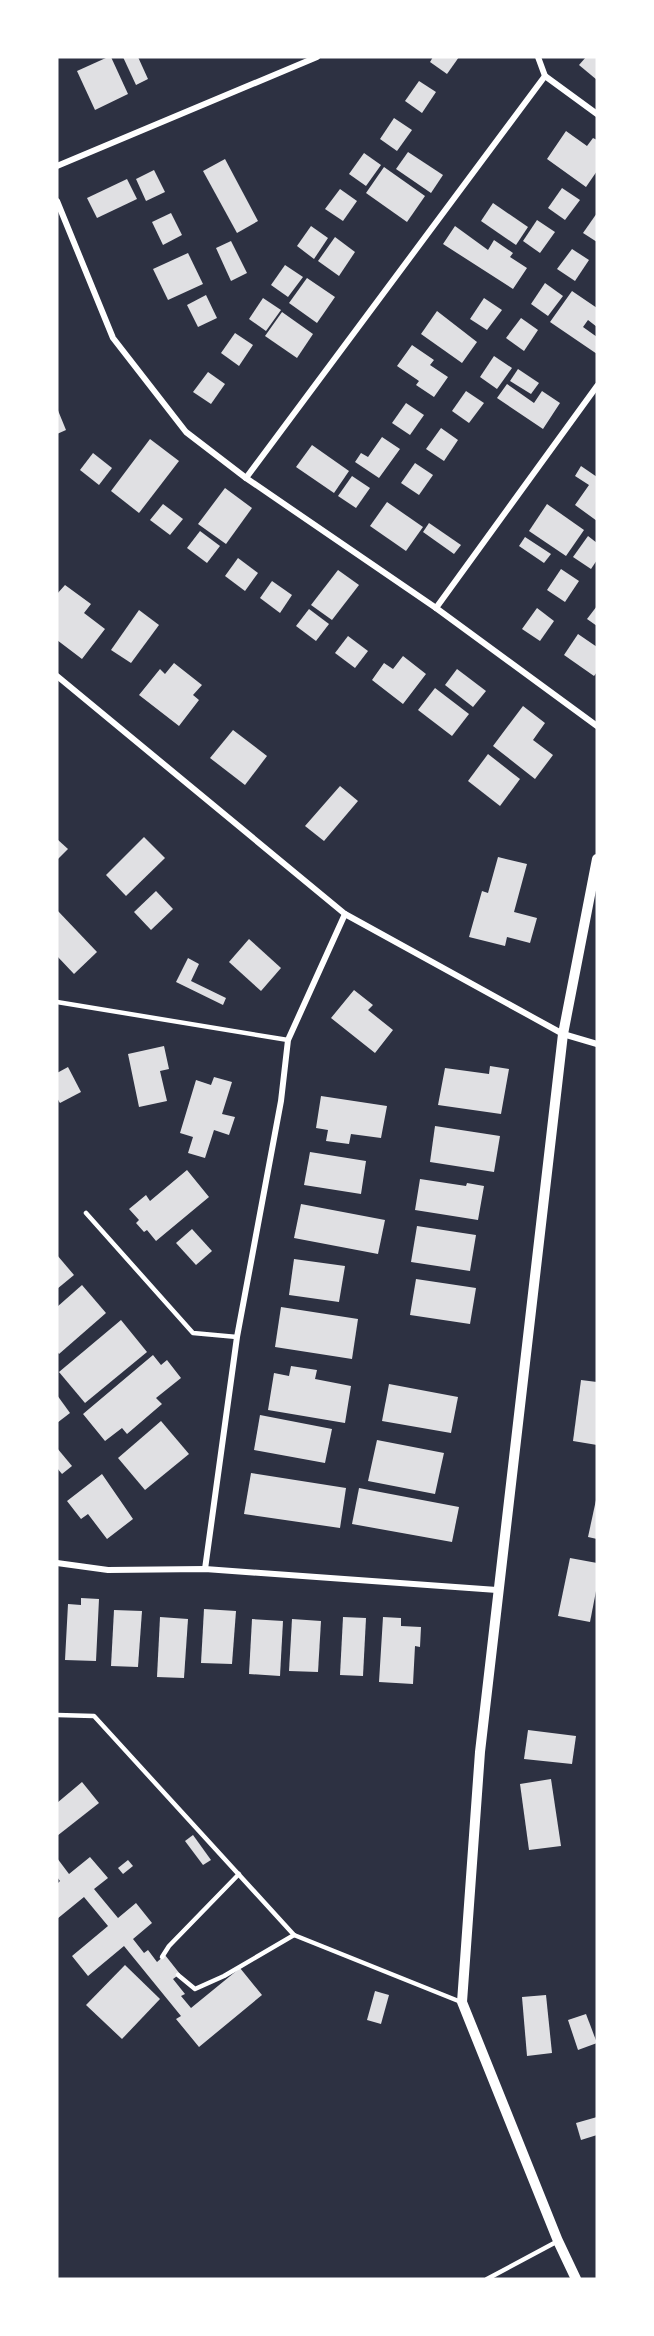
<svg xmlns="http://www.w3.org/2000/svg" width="654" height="2336" font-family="'Space Grotesk',sans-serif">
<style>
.building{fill:#e0e0e3}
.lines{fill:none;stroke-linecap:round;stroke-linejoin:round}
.service{stroke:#fff;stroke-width:4.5}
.minor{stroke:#fff;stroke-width:6}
.tertiary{stroke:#fff;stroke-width:10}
</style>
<rect width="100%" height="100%" fill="#2d3142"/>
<g class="building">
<path d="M108,57h3l17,37 -33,16 -18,-39z"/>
<path d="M123,57h15l10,22 -12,6z"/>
<path d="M433,57h26l-12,17 -17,-12z"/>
<path d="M586,57h11v23l-18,-15z"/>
<path d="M419,81l17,11 -14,21 -17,-12z"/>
<path d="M394,118l18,12 -15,21 -17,-12z"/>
<path d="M566,131l21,15 6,-8 4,2v31l-11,16 -39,-28z"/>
<path d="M408,152l35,23 -12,18 -35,-24z"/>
<path d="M364,153l17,12 -15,21 -17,-12z"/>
<path d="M225,159l33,62 -21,12 -34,-62z"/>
<path d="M384,167l41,29 -18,26 -41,-29z"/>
<path d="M154,170l11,22 -19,9 -10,-22z"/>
<path d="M127,179l10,20 -40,19 -10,-20z"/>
<path d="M562,188l18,12 -15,20 -17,-12z"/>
<path d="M340,189l17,12 -14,20 -18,-12z"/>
<path d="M493,203l35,24 -12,18 -35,-24z"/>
<path d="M171,213l11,22 -19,10 -11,-23z"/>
<path d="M597,213v29l-14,-9z"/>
<path d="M537,220l18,12 -15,21 -17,-12z"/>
<path d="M311,226l17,12 -14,21 -17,-13z"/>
<path d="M455,226l33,24 6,-10 19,13 -3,4 17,11 -14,21 -70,-45z"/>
<path d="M335,237l20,15 -16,24 -21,-15z"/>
<path d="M231,241l16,32 -16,8 -15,-33z"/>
<path d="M572,249l17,11 -14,21 -18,-12z"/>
<path d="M188,253l15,31 -35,16 -15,-31z"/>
<path d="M285,265l18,12 -15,20 -17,-12z"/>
<path d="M307,278l28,19 -18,26 -28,-20z"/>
<path d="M545,283l18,13 -15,20 -17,-12z"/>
<path d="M572,291l25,17v19l-9,-7 -5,7 14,10v17l-47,-32z"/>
<path d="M206,295l11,23 -19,9 -11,-22z"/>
<path d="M263,298l18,12 -15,21 -17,-12z"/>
<path d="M484,298l18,12 -15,20 -17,-11z"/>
<path d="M437,311l40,31 -15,21 -41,-29z"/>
<path d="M282,312l31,22 -16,24 -32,-22z"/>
<path d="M521,318l17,12 -14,21 -18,-13z"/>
<path d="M235,333l18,12 -14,21 -18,-13z"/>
<path d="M412,345l22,15 -4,5 18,12 -14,20 -18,-12 3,-4 -22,-15z"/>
<path d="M494,356l18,12 -15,21 -17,-12z"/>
<path d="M518,369l21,14 -8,11 -21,-13z"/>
<path d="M208,372l17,12 -14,20 -18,-12z"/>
<path d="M507,384l27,19 8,-12 18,12 -17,26 -46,-31z"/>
<path d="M466,391l18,12 -15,20 -17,-12z"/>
<path d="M406,403l18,12 -14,20 -18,-12z"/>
<path d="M57,408l9,22 -9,4z"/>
<path d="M441,428l17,12 -14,21 -18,-12z"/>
<path d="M382,437l18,12 -21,29 -24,-16 6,-9 7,4z"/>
<path d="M150,439l29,22 -40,52 -28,-22z"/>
<path d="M312,445l37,26 -15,22 -38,-26z"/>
<path d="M93,453l19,15 -13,17 -19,-15z"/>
<path d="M415,463l18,12 -14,20 -18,-12z"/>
<path d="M581,466l16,11v44l-22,-16 14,-20 -14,-9z"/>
<path d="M352,476l18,12 -14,20 -18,-12z"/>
<path d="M225,488l27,20 -26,36 -28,-20z"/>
<path d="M387,502l36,25 -17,24 -36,-25z"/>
<path d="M163,504l20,15 -13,16 -20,-15z"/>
<path d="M547,504l37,26 -18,26 -37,-25z"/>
<path d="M429,523l32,22 -7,9 -31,-22z"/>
<path d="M200,531l20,15 -13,17 -20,-15z"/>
<path d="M588,536l9,7v17l-6,9 -18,-12z"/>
<path d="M525,537l26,17 -7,9 -25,-17z"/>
<path d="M238,558l20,15 -13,18 -20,-15z"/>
<path d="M561,569l18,12 -14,21 -18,-12z"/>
<path d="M338,570l21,15 -27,35 -21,-15z"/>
<path d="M272,581l20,14 -12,18 -20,-15z"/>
<path d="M65,585l26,19 -7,9 21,16 -23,30 -25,-19v-46z"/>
<path d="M597,606v20l-10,-7z"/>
<path d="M537,608l17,13 -14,20 -18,-12z"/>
<path d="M309,609l20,15 -13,17 -20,-15z"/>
<path d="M139,610l20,15 -28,38 -20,-13z"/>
<path d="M578,634l19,13v25l-3,4 -30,-21z"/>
<path d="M348,636l20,15 -13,17 -20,-15z"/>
<path d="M403,656l23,18 -23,30 -31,-24 12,-17 9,6z"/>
<path d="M174,663l28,22 -9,10 6,5 -20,26 -40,-31 21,-26 5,5z"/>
<path d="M457,669l29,22 -13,16 -28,-22z"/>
<path d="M435,688l34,26 -17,22 -34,-26z"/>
<path d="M523,706l22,17 -12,17 20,15 -18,24 -42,-33z"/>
<path d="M233,730l34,26 -22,29 -35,-27z"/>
<path d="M488,754l32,25 -20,27 -32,-25z"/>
<path d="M340,786l18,15 -34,40 -19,-15z"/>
<path d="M144,837l21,21 -39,38 -20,-21z"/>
<path d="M57,839l11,10 -11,11z"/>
<path d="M498,857l29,7 -13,48 23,6 -7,25 -23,-6 -2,9 -36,-9 13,-46 6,2z"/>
<path d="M156,891l17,18 -22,21 -17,-18z"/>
<path d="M57,910l40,42 -23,22 -17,-18z"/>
<path d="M249,939l32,29 -20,23 -32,-29z"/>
<path d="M188,958l11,6 -8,17 35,17 -3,7 -47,-23z"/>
<path d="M354,990l19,15 -5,5 25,20 -18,23 -44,-35z"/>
<path d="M164,1046l5,23 -9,2 7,30 -28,6 -11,-53z"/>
<path d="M490,1066l19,3 -8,45 -63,-9 7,-37 44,6z"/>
<path d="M68,1067l13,25 -21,11 -3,-5v-25z"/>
<path d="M214,1077l18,5 -10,32 13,3 -6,18 -15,-5 -9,28 -17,-5 5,-16 -13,-4 16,-53 15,5z"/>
<path d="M321,1096l66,10 -6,32 -30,-4 -2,10 -23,-3 2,-11 -12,-2z"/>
<path d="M435,1126l65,10 -6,36 -64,-10z"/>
<path d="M310,1152l56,9 -5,33 -57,-9z"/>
<path d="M187,1170l22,27 -53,44 -9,-11 -3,2 -8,-9 3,-3 -10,-11 17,-14 4,6z"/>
<path d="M420,1179l46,7 1,-3 17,3 -6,34 -63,-10z"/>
<path d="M301,1204l84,16 -7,34 -84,-16z"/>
<path d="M417,1226l59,9 -6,36 -59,-9z"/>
<path d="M192,1229l20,22 -16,14 -20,-22z"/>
<path d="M57,1255l17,20 -17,14z"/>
<path d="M294,1259l51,7 -6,36 -50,-7z"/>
<path d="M416,1279l60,9 -6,36 -60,-9z"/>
<path d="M82,1285l24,28 -47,41 -2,-3v-44z"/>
<path d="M281,1307l77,12 -6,40 -77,-12z"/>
<path d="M121,1320l26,32 -62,51 -26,-31z"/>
<path d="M153,1355l8,10 6,-5 14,18 -25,20 6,6 -35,30 -5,-6 -17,13 -22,-27z"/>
<path d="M291,1366l26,4 -2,9 36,7 -6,37 -77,-13 6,-37 15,3z"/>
<path d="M581,1380l16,2v63l-24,-4z"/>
<path d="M389,1384l69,13 -7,36 -69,-12z"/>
<path d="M57,1395l13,18 -13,10z"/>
<path d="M260,1415l72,14 -7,34 -71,-13z"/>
<path d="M161,1421l28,33 -44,36 -27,-32z"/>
<path d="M377,1440l67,13 -9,41 -67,-13z"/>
<path d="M57,1448l15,18 -10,8 -5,-6z"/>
<path d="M251,1473l95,15 -6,40 -96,-14z"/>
<path d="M102,1474l31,45 -26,20 -19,-25 -7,5 -14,-18z"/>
<path d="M359,1488l100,19 -7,35 -100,-18z"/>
<path d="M596,1500h1v39l-9,-2z"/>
<path d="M570,1558l27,5v23l-7,36 -32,-6z"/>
<path d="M81,1598l18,1 -3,62 -31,-1 3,-56 13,1z"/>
<path d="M204,1609l32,2 -4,53 -31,-1z"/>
<path d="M114,1610l28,1 -4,56 -27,-1z"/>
<path d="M160,1617l28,2 -4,59 -27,-1z"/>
<path d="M343,1617l23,1 -3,58 -23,-1z"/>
<path d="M383,1617l18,1v8l20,1 -1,20 -5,-1 -2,38 -34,-2z"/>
<path d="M252,1619l31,2 -3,55 -31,-2z"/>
<path d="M292,1619l29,2 -3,51 -29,-1z"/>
<path d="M528,1730l48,6 -4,28 -48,-5z"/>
<path d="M551,1779l10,67 -32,4 -9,-66z"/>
<path d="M82,1782l17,21 -42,33v-33z"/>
<path d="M193,1835l18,25 -8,5 -18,-24z"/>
<path d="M90,1857l18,21 -14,11 24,29 18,-15 16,20 -19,16 11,14 4,-3 9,12 8,-7 15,19 -7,5 12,15 -4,2 10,12 49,-40 22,27 -63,52 -23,-28 5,-3 -57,-70 -36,30 -16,-20 36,-30 -24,-29 -27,22v-35l3,-3 -3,-4v-19l12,16z"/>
<path d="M128,1860l5,6 -10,8 -5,-6z"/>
<path d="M125,1965l35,34 -38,40 -36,-34z"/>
<path d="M375,1991l14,4 -8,29 -14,-4z"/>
<path d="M546,1995l6,58 -25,3 -5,-59z"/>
<path d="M586,2014l11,29 -19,7 -10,-30z"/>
<path d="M597,2117v18l-16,5 -5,-17z"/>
</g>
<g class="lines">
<g class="service">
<path d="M57,1002l231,38"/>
<path d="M86,1213l107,120 44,4"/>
<path d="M57,1715l37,1 200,219 167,67"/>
<path d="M162,1957l7,-11 70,-72"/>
<path d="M178,1975l17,14 29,-13 70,-41"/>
<path d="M487,2279l71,-38"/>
</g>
<g class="minor">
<path d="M538,57l7,19 52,38"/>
<path d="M57,166l260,-109"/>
<path d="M57,201l56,137 73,94 60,46 190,130 161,118"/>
<path d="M246,478l299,-402"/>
<path d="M436,608l161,-222"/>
<path d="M57,676l288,238 218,120 34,10"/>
<path d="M57,1563l51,7 97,-1 292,21"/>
<path d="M205,1569l32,-232 44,-236 7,-61 57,-126"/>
</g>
<path class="tertiary" d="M576,2279l-18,-38 -96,-239 18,-250 83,-718 34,-175"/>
</g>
<rect width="654" height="2336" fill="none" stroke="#ffffff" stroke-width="117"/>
</svg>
